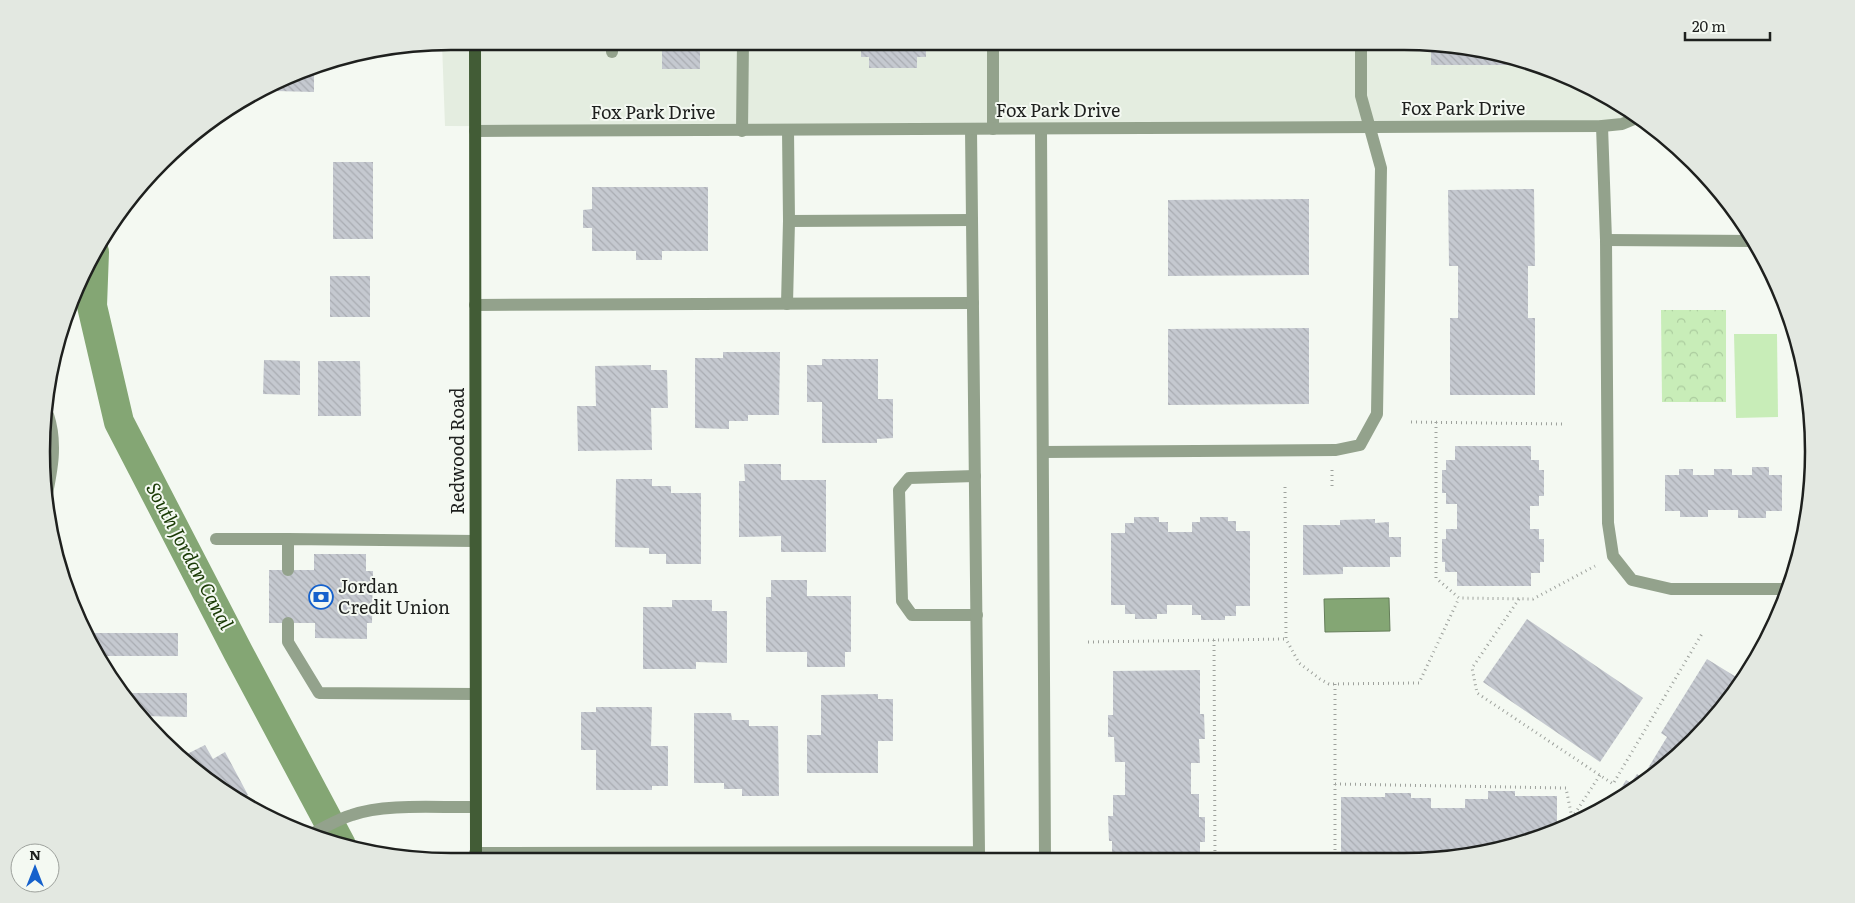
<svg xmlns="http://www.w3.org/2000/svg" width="1855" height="903" font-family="Literata,serif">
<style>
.built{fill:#e4ede0}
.park{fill:url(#park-crowns)}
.pitch{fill:#c8edb8}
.water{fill:#84a674;stroke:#657e5a}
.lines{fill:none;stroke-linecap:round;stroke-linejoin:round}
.canal{stroke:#84a674;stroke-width:30}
.building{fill:url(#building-back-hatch)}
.path{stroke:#9ea29d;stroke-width:3;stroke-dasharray:1 4;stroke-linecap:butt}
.service{stroke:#93a28c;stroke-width:12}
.minor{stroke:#93a28c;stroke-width:12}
.primary{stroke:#425c36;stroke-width:12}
.labels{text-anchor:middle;stroke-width:4;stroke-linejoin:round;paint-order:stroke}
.street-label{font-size:18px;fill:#1e201e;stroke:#f4f9f2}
.poi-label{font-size:18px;fill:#1e201e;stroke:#f4f9f2;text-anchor:start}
.water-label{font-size:19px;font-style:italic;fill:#193a04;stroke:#f4f9f2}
.rim{fill:none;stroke:#1e201e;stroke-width:2.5}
</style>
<defs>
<pattern id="park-crowns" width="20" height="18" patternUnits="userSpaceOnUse" patternTransform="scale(1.25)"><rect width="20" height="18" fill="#c8edb8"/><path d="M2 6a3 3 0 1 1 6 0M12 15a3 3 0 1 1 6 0" fill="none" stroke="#abcb9e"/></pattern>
<pattern id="building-back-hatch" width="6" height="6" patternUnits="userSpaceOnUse" patternTransform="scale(1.25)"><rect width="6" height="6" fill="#c5c9d0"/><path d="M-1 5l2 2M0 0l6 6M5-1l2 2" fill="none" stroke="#a9acb2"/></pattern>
</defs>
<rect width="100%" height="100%" fill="#f4f9f2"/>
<path class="built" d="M452,41h952l80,8 77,24 71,38 17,14 -455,3 -749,-2 -3,-83z"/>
<path class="park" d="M1661,310h65v92h-64z"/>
<path class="pitch" d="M1734,334h43l1,83 -42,1z"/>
<path class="water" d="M1389,598l1,33 -65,1 -1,-33z"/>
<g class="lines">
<path class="canal" d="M94,252l-2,54 27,116 119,230 103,193"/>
</g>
<g class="building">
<rect x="662" y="41" width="38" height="28"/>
<path d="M861,41h65v16h-9v11h-48v-11h-8z"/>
<path d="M1431,44l53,5 39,12v4h-92z"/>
<path d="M314,66v26l-39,-1v-4z"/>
<rect x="333" y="162" width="40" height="77"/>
<path d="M592,187h116v64h-46v9h-26v-9h-44v-23h-9v-18l9,-1z"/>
<path d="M1534,189l1,77h-7v52h7v77h-85v-77h8v-52h-9l-1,-76z"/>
<path d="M1309,199v76l-141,1v-76z"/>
<rect x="330" y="276" width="40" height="41"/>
<path d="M1309,328v76l-141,1v-76z"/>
<path d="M723,352h57l-1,63h-31v6h-19v8l-34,-1v-70h28z"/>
<path d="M822,359h56v40h15v39l-16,1v4h-55v-41h-15v-37h15z"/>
<path d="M264,360l36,1v34l-37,-1z"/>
<path d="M318,361h42l1,55h-43z"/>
<path d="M651,365v5h16l1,38h-17l1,42 -74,1 -1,-45h19l-1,-40z"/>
<path d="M1809,445h4l1,7 -3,28z"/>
<path d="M1455,446h76v14h8v10h5v26h-5v10h-9v23h9v10h5v23h-4v11h-9v13h-74v-14h-12v-10h-3v-23h4v-10h11v-25h-11v-11h-4v-23h4v-10h9z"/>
<path d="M744,464h37v16h45v72h-45v-16l-42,1v-56h6z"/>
<path d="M1752,467h17v8h13v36h-16v7h-28v-8h-30v7h-28v-6h-15v-36h14v-6h14v6h21v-6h18v6h20z"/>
<path d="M616,479h36v7h19v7h30v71h-35v-10h-17v-6l-34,-1z"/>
<path d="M1134,517h25v5h9v10h24v-10h8v-5h28v4h8v10h14v75h-14v10h-11v4h-24v-5h-9v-10h-25v9h-10v5h-22v-5h-10v-9h-14v-72h14v-10h9z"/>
<path d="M1375,519v4l14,-1v15h12v20h-11v10h-47v7l-40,1v-50h37v-5z"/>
<path d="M314,554h52v17h7l-1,52h-5v16l-52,-1v-15h-46v-53h45z"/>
<path d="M771,580h36v16h44v56h-6v15h-38v-15h-41v-55h5z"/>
<path d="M672,600h40v11h15v52l-31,-1v7h-53v-62h29z"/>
<path d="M1527,619l116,79 -43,64 -117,-80z"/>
<path d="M84,633h94v23h-78z"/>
<path d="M1707,659l34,21 -12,21 -76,76 -39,23 12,-20 5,3 6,-9 5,4 25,-41 -6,-4z"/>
<path d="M1200,670v44h4l1,25h-6l1,24h-9v31h8v23h6v25h-5v17h-88v-18h-3l-1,-25h5v-21h12v-33h-10l-1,-25h-6v-22h5v-44z"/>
<path d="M126,693h61v24l-44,-1z"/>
<path d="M878,694v5h15v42h-15v32h-71v-38h14v-40z"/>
<path d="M596,707h56l-1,39h17v40h-16v4h-56v-40h-15v-38h15z"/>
<path d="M694,713h37l1,7h17v6h29l1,70h-37v-7h-18v-6h-30z"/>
<path d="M205,745l8,14 12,-7 23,43 -7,4 2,4 -19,-10 -43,-36z"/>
<path d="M1488,791h27v5h42v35l-100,27 -116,1v-62h44v-4h26v5h20v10h34v-9h23z"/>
</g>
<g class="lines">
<g class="path">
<path d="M1411,422l151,2"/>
<path d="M1436,422v156l23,20 74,1 62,-33"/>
<path d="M1332,470v16"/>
<path d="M1285,487l1,152 13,24 21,16 9,5 90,-1 40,-85"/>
<path d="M1519,599l-47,69 5,25 136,91 90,-152"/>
<path d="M1214,640l1,219"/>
<path d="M1088,642l198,-3"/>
<path d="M1335,684v175"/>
<path d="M1335,784l231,4 7,35"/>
<path d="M1572,818l28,-43"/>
</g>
<g class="service">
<path d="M612,41v11"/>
<path d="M993,41v88"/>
<path d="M1602,126l4,114 2,283 5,33 19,24 39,9h117"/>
<path d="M1041,129l4,731"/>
<path d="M788,130l1,91"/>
<path d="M742,131l1,-90"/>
<path d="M1606,240l148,1"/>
<path d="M787,304l2,-83 183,-1"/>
<path d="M475,305l498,-2"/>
<path d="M1043,452l293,-2 24,-5 17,-31 4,-246 -20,-72v-55"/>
<path d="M975,476l-66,2 -10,12 3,111 10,14h65"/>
<path d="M45,503c6,-29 13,-58 3,-88"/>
<path d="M216,539h72"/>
<path d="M288,570v-31l187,2"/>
<path d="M288,623v19l31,51 156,1"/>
<path d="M310,835c13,-7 28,-16 42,-20 34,-12 87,-7 123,-8"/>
<path d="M475,853l504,-1 -8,-723"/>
</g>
<path class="minor" d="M475,131l1127,-5 20,-2 17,-7"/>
<path class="primary" d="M475,41l1,821"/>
</g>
<defs>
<g id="bank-ring" transform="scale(1.25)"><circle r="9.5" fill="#f4f9f2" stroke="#1561cc" stroke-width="1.5"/><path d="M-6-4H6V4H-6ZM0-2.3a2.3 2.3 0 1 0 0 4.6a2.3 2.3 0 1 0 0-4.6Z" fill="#1561cc"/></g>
</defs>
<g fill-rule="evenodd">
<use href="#bank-ring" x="321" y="597"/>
</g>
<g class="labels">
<g class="street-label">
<text x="1463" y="115">Fox Park Drive</text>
<text x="1058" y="117">Fox Park Drive</text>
<text x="653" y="119">Fox Park Drive</text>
<text transform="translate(458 451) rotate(-90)" y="6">Redwood Road</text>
</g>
<g class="poi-label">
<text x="338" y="593">Jordan<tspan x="338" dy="21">Credit Union</tspan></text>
</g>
<g class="water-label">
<text transform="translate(190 556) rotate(62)" y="7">South Jordan Canal</text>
</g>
</g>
<path d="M0 0H1855V903H0ZM451 50H1404A401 401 0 0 1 1805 451V452A401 401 0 0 1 1404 853H451A401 401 0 0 1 50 452V451A401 401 0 0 1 451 50Z" fill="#e3e8e1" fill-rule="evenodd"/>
<path class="rim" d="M451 50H1404A401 401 0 0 1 1805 451V452A401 401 0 0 1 1404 853H451A401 401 0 0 1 50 452V451A401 401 0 0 1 451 50Z"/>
<g transform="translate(35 868)"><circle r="24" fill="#f4f9f2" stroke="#9ea29d"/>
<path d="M0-4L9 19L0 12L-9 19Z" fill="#1561cc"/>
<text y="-8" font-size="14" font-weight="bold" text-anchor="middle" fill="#1e201e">N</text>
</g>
<path d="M1685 32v8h85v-8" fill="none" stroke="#1e201e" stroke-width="2.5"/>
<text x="1692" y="32" font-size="15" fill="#1e201e" stroke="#f4f9f2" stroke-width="4" paint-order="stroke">20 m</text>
</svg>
